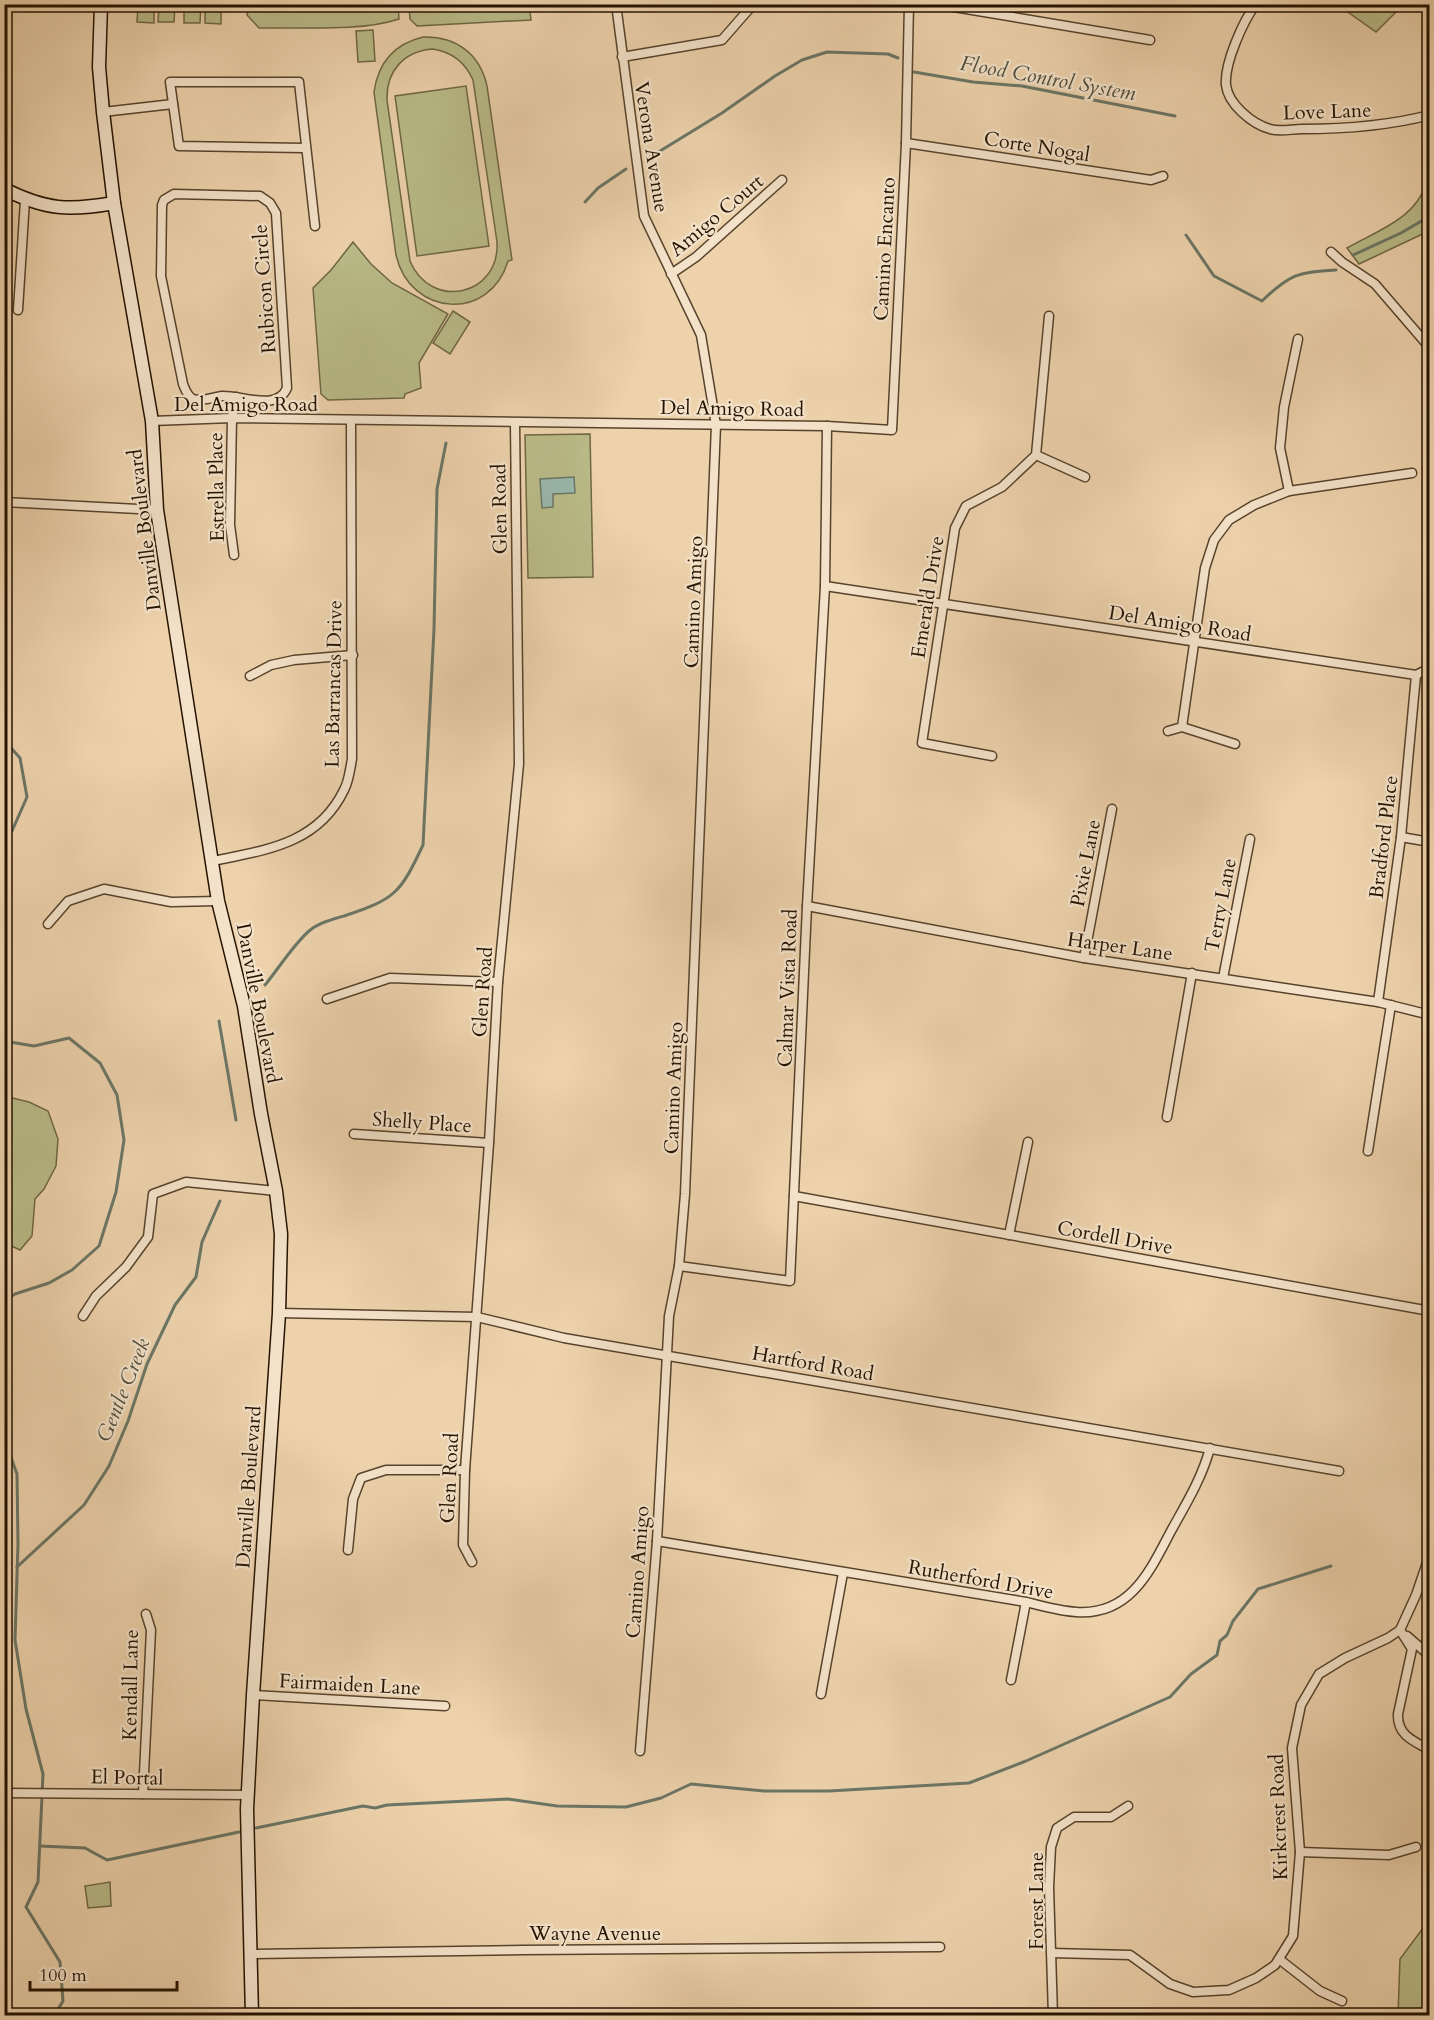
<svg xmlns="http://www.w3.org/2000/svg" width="1434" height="2020" font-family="Cardo,serif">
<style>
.green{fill:#b9bb88;stroke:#6f6744;stroke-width:1.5;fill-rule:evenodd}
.water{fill:#99b8aa;stroke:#6b7666;stroke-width:1.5}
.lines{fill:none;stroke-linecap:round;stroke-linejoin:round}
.stream{stroke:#6b7666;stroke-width:3}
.street-casing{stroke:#57432b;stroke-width:11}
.secondary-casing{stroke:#251300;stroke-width:15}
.street{stroke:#f3e2c9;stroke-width:8}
.secondary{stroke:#f3e2c9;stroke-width:12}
.labels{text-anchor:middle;stroke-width:4.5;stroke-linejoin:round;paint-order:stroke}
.street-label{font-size:20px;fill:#251300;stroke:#f3e2c9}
.water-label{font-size:21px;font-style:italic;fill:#4e4d3c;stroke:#f3e2c9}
</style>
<rect width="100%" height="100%" fill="#edd2ac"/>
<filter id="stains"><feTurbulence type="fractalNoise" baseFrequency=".00333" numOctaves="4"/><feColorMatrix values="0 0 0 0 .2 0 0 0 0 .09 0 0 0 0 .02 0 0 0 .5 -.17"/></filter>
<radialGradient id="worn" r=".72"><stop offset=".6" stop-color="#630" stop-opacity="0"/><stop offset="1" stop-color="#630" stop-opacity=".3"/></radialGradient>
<g class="green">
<path d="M138,5h16v18l-17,-1z"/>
<path d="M159,5h16l-1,17h-16z"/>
<path d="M184,5h17l-1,18h-16z"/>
<path d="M205,5h16v19l-16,-1z"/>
<path d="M398,5l1,14c-39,13 -98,8 -140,9l-12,-13 1,-10z"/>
<path d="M409,5h120l2,15 -114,6 -7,-7z"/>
<path d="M1338,5h91v5l-30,-1 -23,23z"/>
<path d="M373,30l2,31 -17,1 -2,-31z"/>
<path d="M423,37c33,-1 57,17 64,49l25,174 -4,1c-18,61 -98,56 -112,-6l-22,-163c4,-29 20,-48 49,-55zM433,49c19,3 32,13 40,31l24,162c3,54 -66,69 -87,19l-23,-161c-1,-29 17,-49 46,-51z"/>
<path d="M466,86l23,160 -72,10 -22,-160z"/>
<path d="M1429,175v56l-70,33 -12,-16c35,-20 72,-30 82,-73z"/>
<path d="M353,242l18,22 21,19 56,31 -29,49 2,25 -16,6 -1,4 -76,2 -7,-6 -8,-106 18,-18z"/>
<path d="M453,311l17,11 -20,32 -17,-11z"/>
<path d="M590,434l3,143 -65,1 -3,-143z"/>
<path d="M4,1096l25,6 19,9 10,28 -2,27 -12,23 -9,10 -3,37 -12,14 -15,-7z"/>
<path d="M110,1882l1,24 -23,2 -3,-22z"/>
<path d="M1429,1920v95h-31l2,-56z"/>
</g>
<path class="water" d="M574,477l1,16 -22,1v13l-11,1 -2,-29z"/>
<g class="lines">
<g class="stream">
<path d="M4,31l4,-27"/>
<path d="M914,72l59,10 49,4 153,30"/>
<path d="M647,159l75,-46 53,-37 27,-16 25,-8 61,2 10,4"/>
<path d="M585,202l13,-14 28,-19"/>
<path d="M1186,235l28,41 48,25c28,-27 36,-29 74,-31"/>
<path d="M1353,255l48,-22 29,-17"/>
<path d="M4,740l16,18 7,39 -15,34 -8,8"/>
<path d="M265,985c14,-17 28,-40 44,-54 9,-8 24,-12 35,-15 51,-17 56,-22 79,-71l11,-216 3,-140 9,-46"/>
<path d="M219,1021l17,99"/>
<path d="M4,1041l30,5 35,-8 31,25 17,32 7,45 -8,52 -17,54 -27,24 -23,13 -34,11 -11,7"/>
<path d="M4,1438l13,36 1,70 -3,96 11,69 17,65 -5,108 -12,25 34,55 3,39 -9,15"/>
<path d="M17,1567l67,-62 25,-39 19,-45 19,-57 28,-59 21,-28 6,-35 18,-41"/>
<path d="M256,1828l107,-22 12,2 12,-3 121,-6 49,7 69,1 35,-9 30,-14 73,7h65l140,-8 57,-22 144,-64 21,-23 26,-19 3,-14 7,-6 6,-14 25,-32 73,-23"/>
<path d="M40,1846l45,2 22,12 132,-28"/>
</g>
<g class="street-casing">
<g id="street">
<path d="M616,4l28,212 57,119 15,90 -31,769 -6,72 -10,50 -12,225 -17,210"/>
<path d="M936,4l214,36"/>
<path d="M1256,4c-13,17 -32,60 -30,81 2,19 26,39 44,44 9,3 22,0 32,0 43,0 85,-3 128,-14"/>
<path d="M622,57l100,-17 28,-32 1,-4"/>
<path d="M103,112l70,-8"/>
<path d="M906,143l245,37 12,-4"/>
<path d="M306,148l-127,-2 -9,-64h129l16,144"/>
<path d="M174,194l86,2 10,7 6,10 11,175c-10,24 -46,7 -65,8 -9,1 -20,6 -29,3 -6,-3 -8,-10 -10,-15l-22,-108 1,-71 2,-5z"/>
<path d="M1331,252l11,10 33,22 55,64"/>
<path d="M671,274l25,-17 86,-77"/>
<path d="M18,310l7,-110"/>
<path d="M152,421l80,-3 595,8 65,4 14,-287 3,-139"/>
<path d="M827,426l-2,160 591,89 14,-7"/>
<path d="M1036,455l49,22"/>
<path d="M1289,491l-9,-43 4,-41 14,-68"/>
<path d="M4,502l153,8"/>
<path d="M234,555l-4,-30 2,-107 4,-21"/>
<path d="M250,676l21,-11 23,-5 59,-5"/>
<path d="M1182,727l23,-159 9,-28 15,-20 25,-15 35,-14 123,-18"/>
<path d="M1168,731l14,-4 53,17"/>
<path d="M992,756l-70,-13 33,-215 11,-22 36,-19 34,-32 13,-139"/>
<path d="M1401,837l29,5"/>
<path d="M213,861c53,-11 105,-17 131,-71 5,-9 6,-21 8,-31l-1,-338"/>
<path d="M807,906l277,52 294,44 52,13"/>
<path d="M48,924l20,-23 36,-12 67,13 47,-1"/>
<path d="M1084,958l28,-149"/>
<path d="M1223,978l27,-139"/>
<path d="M327,999l63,-21 108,4"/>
<path d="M1378,1002l23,-165 15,-162"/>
<path d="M1167,1117l25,-144"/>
<path d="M354,1134l135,9"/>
<path d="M1368,1151l23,-146"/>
<path d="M794,1196l636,115"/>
<path d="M1009,1235l19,-93"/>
<path d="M679,1266l111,15 17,-375 18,-320"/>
<path d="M279,1313l198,4 87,21 775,133"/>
<path d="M83,1316l13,-20 30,-29 22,-30 5,-43 33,-12 90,9"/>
<path d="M657,1541l369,61c16,4 33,9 50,10 54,4 74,-41 95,-81 15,-27 31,-53 39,-83"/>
<path d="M348,1550l5,-51 8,-21 25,-8h79"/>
<path d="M472,1562l-9,-17 2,-75 24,-327 9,-161 21,-218 -4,-341"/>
<path d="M1400,1630l12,19 -14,65c-1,21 15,27 32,36"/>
<path d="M1407,1636l23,20"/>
<path d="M1011,1680l15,-78"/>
<path d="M821,1694l22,-121"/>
<path d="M253,1695l192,11"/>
<path d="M4,1793l244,2"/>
<path d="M143,1794l8,-164 -5,-16"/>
<path d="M1300,1852l89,3 27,-8"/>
<path d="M1052,1953l78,2 40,29 23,8 36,-2 27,-12 19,-13 18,-29 7,-84 -8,-104 9,-43 18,-31 26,-16 43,-20 12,-8 16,-35 14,-41"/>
<path d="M250,1954l273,-4 417,-3"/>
<path d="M1279,1959l41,32 22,10"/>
<path d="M1053,2016l-4,-129 2,-40 6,-19 17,-11h37l17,-11"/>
</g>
</g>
<g class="secondary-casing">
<g id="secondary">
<path d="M101,4l-2,63 4,45 11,91 38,218 5,89 61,391 26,105 17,108 15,77 5,43 -2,79 -26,382 -6,114 5,207"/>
<path d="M4,189c42,21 65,22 110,14"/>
</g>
</g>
<use href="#street" class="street"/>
<use href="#secondary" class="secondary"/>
</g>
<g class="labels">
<g class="street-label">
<text transform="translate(1327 111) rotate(-2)" y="7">Love Lane</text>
<text transform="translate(1037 146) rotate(9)" y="7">Corte Nogal</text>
<text transform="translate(652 147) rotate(81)" y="7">Verona Avenue</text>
<text transform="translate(716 215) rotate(-40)" y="7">Amigo Court</text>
<text transform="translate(884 249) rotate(-87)" y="7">Camino Encanto</text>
<text transform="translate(264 289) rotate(-94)" y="7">Rubicon Circle</text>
<text x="246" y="411">Del Amigo Road</text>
<text transform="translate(732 408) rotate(1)" y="7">Del Amigo Road</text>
<text transform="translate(216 487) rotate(-91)" y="7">Estrella Place</text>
<text transform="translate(499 509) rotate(-91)" y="7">Glen Road</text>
<text transform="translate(144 530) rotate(-97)" y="7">Danville Boulevard</text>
<text transform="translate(927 597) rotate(-81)" y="7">Emerald Drive</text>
<text transform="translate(693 602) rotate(-88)" y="7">Camino Amigo</text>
<text transform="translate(1180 623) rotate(9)" y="7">Del Amigo Road</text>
<text transform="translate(333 684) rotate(-89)" y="7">Las Barrancas Drive</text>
<text transform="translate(1383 837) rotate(-83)" y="7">Bradford Place</text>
<text transform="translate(1085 863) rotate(-79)" y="7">Pixie Lane</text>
<text transform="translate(1220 905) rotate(-79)" y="7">Terry Lane</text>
<text transform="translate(1120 946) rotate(8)" y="7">Harper Lane</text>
<text transform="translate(787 988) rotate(-88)" y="7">Calmar Vista Road</text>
<text transform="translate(482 992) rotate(-86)" y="7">Glen Road</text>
<text transform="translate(259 1003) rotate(79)" y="7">Danville Boulevard</text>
<text transform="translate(673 1088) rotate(-88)" y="7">Camino Amigo</text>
<text transform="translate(422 1122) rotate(4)" y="7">Shelly Place</text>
<text transform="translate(1115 1237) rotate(10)" y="7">Cordell Drive</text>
<text transform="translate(813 1363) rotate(10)" y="7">Hartford Road</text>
<text transform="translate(449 1478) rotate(-87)" y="7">Glen Road</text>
<text transform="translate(248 1487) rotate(-86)" y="7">Danville Boulevard</text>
<text transform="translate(637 1572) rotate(-86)" y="7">Camino Amigo</text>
<text transform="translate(981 1579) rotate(10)" y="7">Rutherford Drive</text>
<text transform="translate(350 1684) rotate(3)" y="7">Fairmaiden Lane</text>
<text transform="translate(130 1685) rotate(-89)" y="7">Kendall Lane</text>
<text transform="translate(127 1777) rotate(1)" y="7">El Portal</text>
<text transform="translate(1278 1817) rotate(-92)" y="7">Kirkcrest Road</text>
<text transform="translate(1036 1901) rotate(-90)" y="7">Forest Lane</text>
<text x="595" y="1940">Wayne Avenue</text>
</g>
<g class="water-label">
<text transform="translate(1048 78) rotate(10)" y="7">Flood Control System</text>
<text transform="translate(123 1390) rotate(-68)" y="7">Gentle Creek</text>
</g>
</g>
<rect width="1434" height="2020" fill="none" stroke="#edd2ac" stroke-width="24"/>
<rect x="6" y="6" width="1422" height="2008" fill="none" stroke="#251300" stroke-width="3"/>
<rect x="12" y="12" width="1410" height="1996" fill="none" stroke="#251300" stroke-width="1.5"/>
<path d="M30 1981v9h147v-9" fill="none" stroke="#251300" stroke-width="3"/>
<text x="39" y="1981" font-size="18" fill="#251300" stroke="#f3e2c9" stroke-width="4.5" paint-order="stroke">100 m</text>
<rect width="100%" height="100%" filter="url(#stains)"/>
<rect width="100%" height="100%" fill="url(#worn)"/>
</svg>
